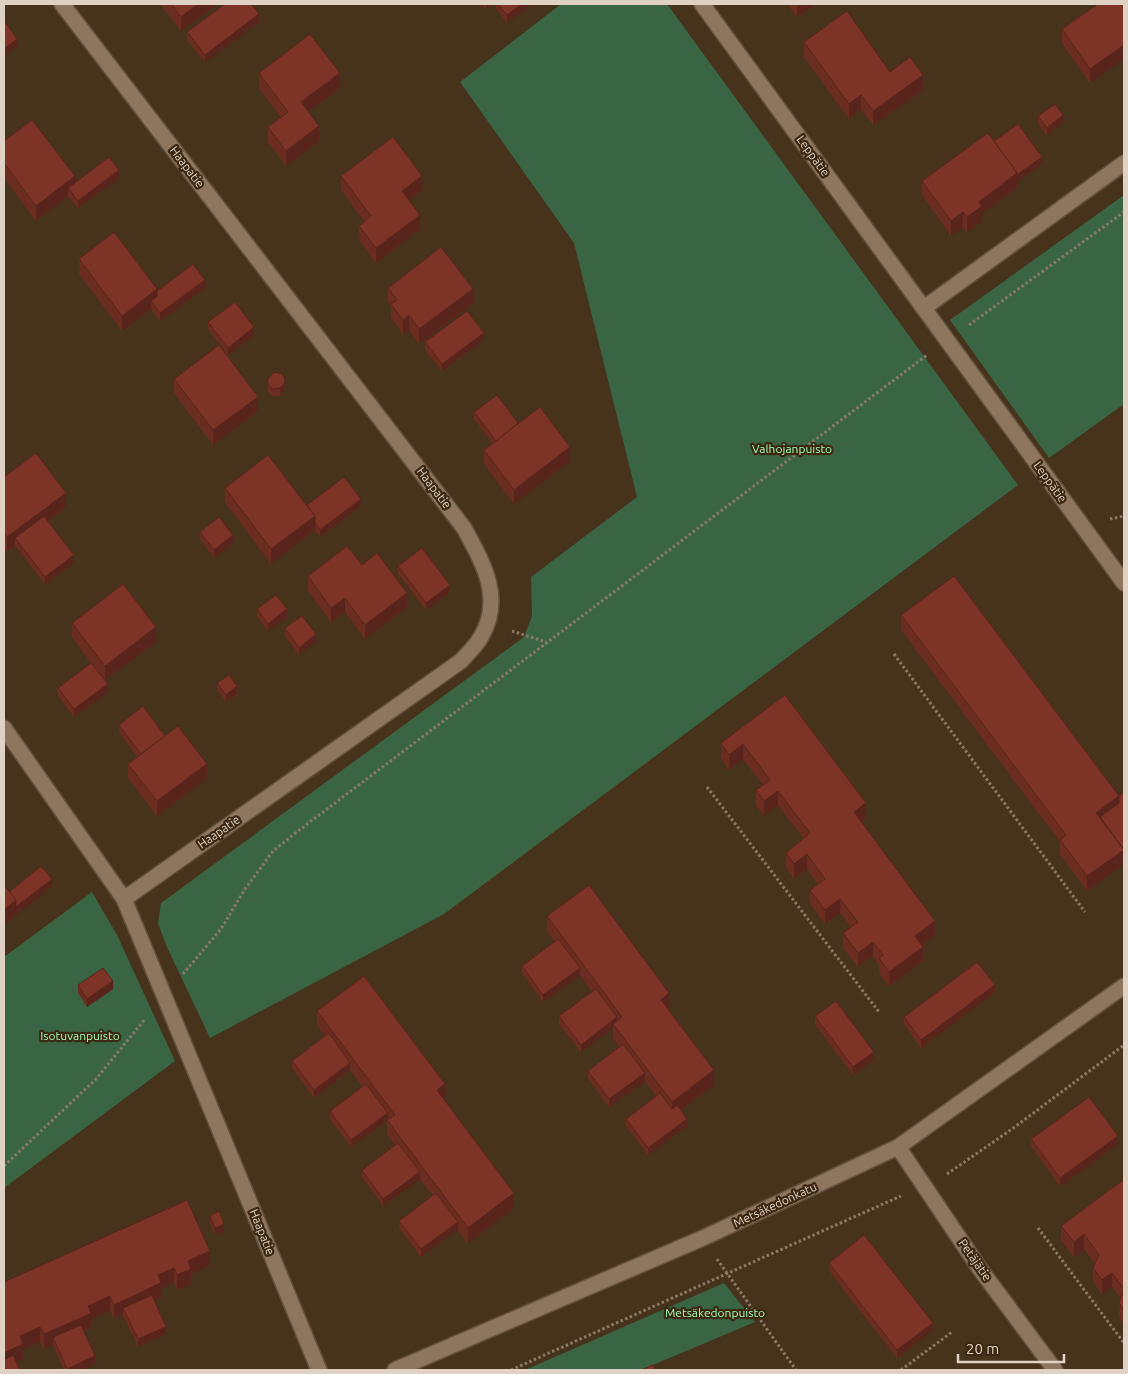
<svg xmlns="http://www.w3.org/2000/svg" width="1128" height="1374" font-family="Ubuntu,sans-serif">
<style>
.green{fill:#396545}
.lines{fill:none;stroke-linecap:round;stroke-linejoin:round}
.minor-casing{stroke:#62503d;stroke-width:18}
.tertiary-casing{stroke:#62503d;stroke-width:18}
.path{stroke:#8b7a68;stroke-width:3;stroke-dasharray:2.5 2.5;stroke-linecap:butt}
.minor{stroke:#8e755d;stroke-width:15}
.tertiary{stroke:#8e755d;stroke-width:15}
.wall{fill:#6c2d21}
.shaded-wall{fill:#58241b}
.building{fill:#7d3426;stroke:#58241b}
.labels{text-anchor:middle;stroke-width:4.5;stroke-linejoin:round;paint-order:stroke}
.street-label{font-size:12px;fill:#dfd2c5;stroke:#3c2811}
.park-label{font-size:12px;fill:#9dfeb7;stroke:#3c2811}
</style>
<rect width="100%" height="100%" fill="#47321c"/>
<g class="green">
<path d="M561,4h106l351,481 -574,429 -234,124 -44,-93 -8,-22 3,-20 363,-266 8,-21 -1,-39 106,-80 -63,-254 -114,-161z"/>
<path d="M1124,195v209l-75,54 -99,-138z"/>
<path d="M92,892l25,43 58,126 -171,127v-231z"/>
<path d="M724,1283l31,39 -114,48h-116z"/>
</g>
<g class="lines">
<g class="minor-casing">
<g id="minor">
<path d="M62,4l402,524c19,35 40,70 17,109 -5,9 -14,17 -20,24l-337,238"/>
<path d="M702,4l422,579"/>
<path d="M924,308l200,-145"/>
<path d="M4,728l120,171 195,471"/>
<path d="M898,1147l82,122 75,101"/>
</g>
</g>
<g class="tertiary-casing">
<path id="tertiary" d="M395,1370l308,-132 195,-91 226,-161"/>
</g>
<g class="path">
<path d="M969,325l155,-113"/>
<path d="M1110,519l14,-3"/>
<path d="M512,631l34,11"/>
<path d="M894,654l191,258"/>
<path d="M707,787l172,225"/>
<path d="M183,974l38,-45 24,-40 28,-38 25,-20 629,-476"/>
<path d="M4,1166l92,-87 49,-60"/>
<path d="M947,1174l65,-45 112,-84"/>
<path d="M1038,1228l86,115"/>
<path d="M717,1259l79,111"/>
<path d="M511,1370l390,-174"/>
<path d="M901,1370l51,-38"/>
</g>
<use href="#minor" class="minor"/>
<use href="#tertiary" class="tertiary"/>
</g>
<g class="wall">
<path d="M160,4h58l-37,27z"/>
<path d="M481,4h12l-7,5z"/>
<path d="M496,4h36l-25,19 -11,-14z"/>
<path d="M787,4h29l-19,13z"/>
<path d="M1098,4l-8,79 -28,-39v-15z"/>
<path d="M259,22l-54,40 -18,-22v-8z"/>
<path d="M804,42l86,30 33,18 -50,35 -12,-16 -12,10 -45,-62z"/>
<path d="M259,73l81,15 -32,24 11,29 -33,25 -18,-24v-15l13,-9 -22,-30z"/>
<path d="M1038,116l25,6 -16,13 -9,-11z"/>
<path d="M4,141l71,42 44,-5 -41,30 -10,-12 -32,25 -32,-43z"/>
<path d="M994,141l48,23 -25,18v6l-35,25v8l-15,11 -4,-5 -12,9 -29,-41v-14z"/>
<path d="M341,176l81,14 -13,10 11,29 -44,34 -17,-23v-14l5,-5 -23,-31z"/>
<path d="M79,259l78,32 48,-3 -45,33 -9,-12 -29,22 -43,-57z"/>
<path d="M388,288l85,15 -54,41 -10,-14 -6,4 -12,-16v-12l-3,-4z"/>
<path d="M208,322l46,13 -26,20 -20,-26z"/>
<path d="M484,340l-42,31 -17,-21v-8z"/>
<path d="M174,379l84,32 -45,34 -39,-52z"/>
<path d="M268,379l17,7 -1,6 -4,4h-8l-4,-4z"/>
<path d="M474,412l44,11 52,38 -56,43 -30,-40v-14l8,-7 -18,-24z"/>
<path d="M4,477l62,30 -18,14 26,42 -29,21 -30,-38 -8,5 -3,-5z"/>
<path d="M225,488l82,17 54,1 -41,31 -5,-7 -44,34 -46,-62z"/>
<path d="M200,532l33,11 -19,15 -14,-19z"/>
<path d="M362,565l45,42 -42,32 -20,-27 -14,10 -23,-31v-15z"/>
<path d="M398,566l52,26 -24,18 -28,-36z"/>
<path d="M257,609l30,8 -19,14 -11,-15z"/>
<path d="M901,615l218,181 5,-4v72l-37,27 -27,-37v-12l-159,-212z"/>
<path d="M72,623l84,19 -51,38 3,12 -34,25 -16,-21v-8l33,-25 -19,-26z"/>
<path d="M285,628l31,14 -17,13 -14,-19z"/>
<path d="M217,683l20,11 -11,8 -9,-12z"/>
<path d="M785,695l81,123 -5,4 74,113 -13,10 1,16 -34,25 -10,-13v-8l-6,-9 -15,11 -15,-19v-15l8,-5 -11,-15 -15,11 -15,-20v-14l8,-6 -11,-15 -13,10 -8,-11v-15l18,-14 -26,-34 -14,11 -8,-11v-15l7,-5 -20,-26 -14,11 -8,-12v-15z"/>
<path d="M119,725l46,11 42,42 -50,38 -29,-38v-14l9,-7 -18,-25z"/>
<path d="M547,916l122,91 -2,2 47,76 -34,25 7,16 -39,29 -22,-29v-7l30,-23 -11,-15 -36,26 -21,-29v-7l31,-24 -6,-9v-10l-32,24 -22,-28v-8l33,-24 -12,-17 -37,27 -21,-29v-7l33,-24 -8,-11z"/>
<path d="M78,985l35,4 -26,18 -9,-14z"/>
<path d="M995,992l-74,56 -17,-24v-7z"/>
<path d="M317,1011l128,88h-1l70,109 -46,35 -11,-14 -36,28 -22,-29v-7l34,-25 -13,-17 -37,27 -21,-29v-7l33,-25 -8,-10v-14l-36,26 -21,-28v-8l33,-24 -13,-17 -36,28 -22,-30v-7l33,-25 -8,-11z"/>
<path d="M815,1016l59,44 -21,15 -38,-51z"/>
<path d="M1031,1139l87,5 -58,42 -29,-40z"/>
<path d="M1124,1182v143l-5,-8v-14l2,-5 -9,-11 -10,7 -9,-12v-14l2,-4 -11,-15 -10,8 -13,-17v-14z"/>
<path d="M210,1216l14,15 -9,4 -5,-11z"/>
<path d="M829,1263l104,67 -36,28 -68,-87z"/>
<path d="M210,1265l-19,9v10l-14,6 -3,-8 -13,6v10l-7,3 12,33 -28,13 -15,-32 -9,4 -4,-9 -19,9v8l-7,4 11,33 -14,6h-17l-11,-25 -9,4 -4,-7 -17,7v10l-7,3 -12,8v-88z"/>
</g>
<g class="shaded-wall">
<path d="M198,4h20l-37,27v-14z"/>
<path d="M486,4h7l-7,5z"/>
<path d="M522,4h10l-25,19v-8z"/>
<path d="M797,4h19l-19,13z"/>
<path d="M259,14v8l-54,40v-7z"/>
<path d="M17,39v7l-13,10v-7z"/>
<path d="M1124,45v14l-34,24v-14z"/>
<path d="M340,73v15l-39,29v-15z"/>
<path d="M923,75v15l-50,35v-14z"/>
<path d="M861,95v14l-12,10v-15z"/>
<path d="M1063,115v7l-16,13v-7z"/>
<path d="M319,126v15l-33,25v-15z"/>
<path d="M1042,157v7l-25,18v6l-35,25v8l-15,11v-15l12,-15 38,-29z"/>
<path d="M119,170v8l-41,30v-7z"/>
<path d="M75,176v15l-7,-3v8l-32,25v-15z"/>
<path d="M422,176v14l-20,15v-14z"/>
<path d="M963,212v15l-12,9v-15z"/>
<path d="M420,215v14l-44,34v-15z"/>
<path d="M205,280v8l-45,33v-8z"/>
<path d="M157,289v15l-6,-3v8l-29,22v-15z"/>
<path d="M473,289v14l-54,41v-15z"/>
<path d="M409,315v15l-6,4v-14z"/>
<path d="M254,327v8l-26,20v-7z"/>
<path d="M484,333v7l-42,31v-7z"/>
<path d="M285,379l-1,13 -4,4v-8z"/>
<path d="M258,397v14l-45,34v-15z"/>
<path d="M570,447v14l-56,43v-14z"/>
<path d="M66,493v14l-47,36 -4,-5v8l-8,5v-14z"/>
<path d="M361,499v7l-41,31v-7z"/>
<path d="M315,516v14l-44,34v-15z"/>
<path d="M233,535v8l-19,15v-8z"/>
<path d="M74,555v8l-29,21v-7z"/>
<path d="M450,585v7l-24,18v-7z"/>
<path d="M407,593v14l-42,32v-14z"/>
<path d="M345,598v14l-14,10v-14z"/>
<path d="M287,609v8l-19,14v-7z"/>
<path d="M156,627v15l-51,38v-14z"/>
<path d="M316,634v8l-17,13v-7z"/>
<path d="M108,684v8l-34,25v-8z"/>
<path d="M237,686v8l-11,8v-7z"/>
<path d="M743,744v15l-14,11v-15z"/>
<path d="M207,764v14l-50,38v-15z"/>
<path d="M778,791v14l-14,11v-15z"/>
<path d="M1119,796v14l-19,15 -4,-12z"/>
<path d="M866,803v15l-12,9v-15z"/>
<path d="M1124,845v19l-37,27v-15z"/>
<path d="M807,854v15l-13,10v-15z"/>
<path d="M52,879v7l-48,39v-15l12,-10z"/>
<path d="M840,899v14l-15,11v-14z"/>
<path d="M935,921v14l-20,15v-14z"/>
<path d="M873,942v14l-15,11v-14z"/>
<path d="M923,947v14l-34,25v-14z"/>
<path d="M580,968v7l-37,27v-7z"/>
<path d="M113,981v8l-26,18v-8z"/>
<path d="M995,985v7l-74,56v-8z"/>
<path d="M669,993v14l-8,7v-14z"/>
<path d="M617,1017v8l-4,-1v4l-32,24v-7z"/>
<path d="M874,1052v8l-21,15v-8z"/>
<path d="M350,1063v7l-36,28v-8z"/>
<path d="M714,1070v15l-42,31v-14z"/>
<path d="M645,1073v8l-36,26v-8z"/>
<path d="M445,1084v15l-8,6v-15z"/>
<path d="M388,1113v7l-37,27v-7z"/>
<path d="M687,1119v7l-39,29v-7z"/>
<path d="M1118,1136v8l-58,42v-8z"/>
<path d="M420,1172v7l-37,27v-7z"/>
<path d="M514,1193v15l-46,35v-15z"/>
<path d="M458,1222v7l-37,28v-8z"/>
<path d="M224,1224v7l-9,4v-7z"/>
<path d="M1084,1234v15l-10,8v-15z"/>
<path d="M210,1251v14l-19,9v10l-14,6v-15l11,-14z"/>
<path d="M174,1268v14l-13,6v10l-35,16 -3,-6v7l-9,4v-14l44,-30z"/>
<path d="M1112,1273v14l-10,7v-14z"/>
<path d="M110,1296v14l-19,9v8l-35,17 -3,-7v8l-9,4v-15l44,-28z"/>
<path d="M933,1323v7l-36,28v-8z"/>
<path d="M40,1327v15l-17,7v10l-19,8v-14l16,-17z"/>
<path d="M166,1327v7l-28,13v-8z"/>
<path d="M95,1356v8l-14,6h-14v-1z"/>
</g>
<g class="building">
<path d="M171,4h27l-17,13z"/>
<path d="M225,4h26l8,10 -54,41 -18,-23z"/>
<path d="M498,4h24l-15,11z"/>
<path d="M1098,4h26v41l-34,24 -28,-40z"/>
<path d="M847,11l43,61 20,-15 13,18 -50,36 -12,-16 -12,9 -45,-62z"/>
<path d="M4,20l13,19 -13,10z"/>
<path d="M310,34l30,39 -39,29 18,24 -33,25 -18,-24 20,-15 -29,-39z"/>
<path d="M1055,104l8,11 -16,13 -9,-12z"/>
<path d="M32,120l43,56 -39,30 -32,-43v-22z"/>
<path d="M1018,124l24,33 -25,18v-2l-23,-32z"/>
<path d="M988,133l29,40 -38,29 3,4 -15,11 -4,-5 -12,9 -29,-40z"/>
<path d="M393,137l29,39 -20,15 18,24 -44,33 -17,-22 12,-10 -30,-40z"/>
<path d="M109,157l10,13 -41,31 -10,-13z"/>
<path d="M114,232l43,57 -35,27 -43,-57z"/>
<path d="M441,247l32,42 -54,40 -10,-14 -6,5 -12,-16 6,-4 -9,-12z"/>
<path d="M193,264l12,16 -45,33 -9,-12 6,-5v-5z"/>
<path d="M235,302l19,25 -26,21 -20,-26z"/>
<path d="M467,311l17,22 -42,31 -17,-22z"/>
<path d="M219,345l39,52 -45,33 -39,-51z"/>
<path d="M274,372l8,2 3,5 -1,6 -4,3 -8,1 -4,-5v-5z"/>
<path d="M497,395l21,28 -22,18 -22,-29z"/>
<path d="M540,407l30,40 -56,43 -30,-40z"/>
<path d="M36,453l30,40 -59,44 -3,-5v-55z"/>
<path d="M268,455l47,61 -44,33 -46,-61z"/>
<path d="M344,477l17,22 -41,31 -5,-7v-7l-8,-11z"/>
<path d="M44,516l30,39 -29,22 -30,-39z"/>
<path d="M219,517l14,18 -19,15 -14,-18z"/>
<path d="M347,546l15,19 15,-12 30,40 -42,32 -20,-27 -14,10 -23,-32z"/>
<path d="M422,548l28,37 -24,18 -28,-37z"/>
<path d="M954,576l165,220 -23,17 28,37 -37,26 -27,-36 6,-5 -165,-220z"/>
<path d="M123,584l33,43 -51,39 -33,-43z"/>
<path d="M276,595l11,14 -19,15 -11,-15z"/>
<path d="M302,616l14,18 -17,14 -14,-20z"/>
<path d="M91,663l17,21 -34,25 -16,-21z"/>
<path d="M229,675l8,11 -11,9 -9,-12z"/>
<path d="M785,695l81,108 -12,9 81,109 -20,15 8,11 -34,25 -10,-14 4,-3 -10,-13 -15,11 -15,-20 15,-11 -18,-23 -15,11 -15,-20 15,-11 -18,-25 -13,10 -8,-11 24,-20 -32,-42 -14,10 -8,-11 14,-10 -27,-36 -14,11 -8,-12z"/>
<path d="M143,706l22,30 -24,18 -22,-29z"/>
<path d="M178,726l29,38 -50,37 -29,-37z"/>
<path d="M1124,792v53l-2,2 -22,-30 19,-14v-7z"/>
<path d="M41,866l11,13 -36,28v-7l-7,-8z"/>
<path d="M4,885l12,15 -12,10z"/>
<path d="M589,885l80,108 -8,7 53,70 -42,32 -59,-78 9,-7 -75,-101z"/>
<path d="M558,939l22,29 -37,27 -21,-29z"/>
<path d="M977,962l18,23 -74,55 -17,-23z"/>
<path d="M103,968l10,13 -26,18 -9,-14z"/>
<path d="M364,976l81,108 -8,6 77,103 -46,35 -81,-108 8,-5 -78,-104z"/>
<path d="M596,989l21,28 -36,28 -22,-29z"/>
<path d="M836,1001l38,51 -21,15 -38,-51z"/>
<path d="M329,1033l21,30 -36,27 -22,-29z"/>
<path d="M623,1044l22,29 -36,26 -21,-28z"/>
<path d="M366,1084l22,29 -37,27 -21,-29z"/>
<path d="M660,1093l12,16 5,-4 10,14 -39,29 -22,-29z"/>
<path d="M1089,1097l29,39 -58,42 -29,-39z"/>
<path d="M398,1143l22,29 -37,27 -21,-29z"/>
<path d="M1123,1180l1,2v107l-12,-16 -10,7 -9,-12 6,-13 -15,-21 -10,8 -13,-16z"/>
<path d="M436,1193l22,29 -37,27 -22,-28z"/>
<path d="M187,1200l23,51 -22,10 3,8 -14,6 -3,-7 -16,7 3,8 -47,22 -4,-9 -22,10 3,7 -10,5 -37,16 -4,-7 -20,9 3,8 -19,9v-71z"/>
<path d="M219,1211l5,13 -9,4 -5,-12z"/>
<path d="M864,1235l69,88 -36,27 -68,-87z"/>
<path d="M1124,1290v20l-5,-7z"/>
<path d="M152,1295l14,32 -28,12 -15,-31z"/>
<path d="M81,1325l14,31 -28,13 -14,-32z"/>
<path d="M13,1355l7,15h-16v-10z"/>
<path d="M653,1365l3,5h-15z"/>
</g>
<g class="labels">
<g class="street-label">
<text transform="translate(813 156) rotate(54)" y="4">Leppätie</text>
<text transform="translate(187 167) rotate(53)" y="4">Haapatie</text>
<text transform="translate(1050 482) rotate(54)" y="4">Leppätie</text>
<text transform="translate(434 488) rotate(53)" y="4">Haapatie</text>
<text transform="translate(219 832) rotate(-35)" y="4">Haapatie</text>
<text transform="translate(775 1205) rotate(-25)" y="4">Metsäkedonkatu</text>
<text transform="translate(262 1232) rotate(68)" y="4">Haapatie</text>
<text transform="translate(975 1260) rotate(55)" y="4">Petäjätie</text>
</g>
<g class="park-label">
<text x="792" y="453">Valhojanpuisto</text>
<text x="80" y="1040">Isotuvanpuisto</text>
<text x="715" y="1317">Metsäkedonpuisto</text>
</g>
</g>
<rect width="1128" height="1374" fill="none" stroke="#dfd2c5" stroke-width="10"/>
<path d="M958 1354v8h106v-8" fill="none" stroke="#dfd2c5" stroke-width="2.5"/>
<text x="966" y="1354" font-size="15" fill="#dfd2c5" stroke="#3c2811" stroke-width="4" paint-order="stroke">20 m</text>
</svg>
